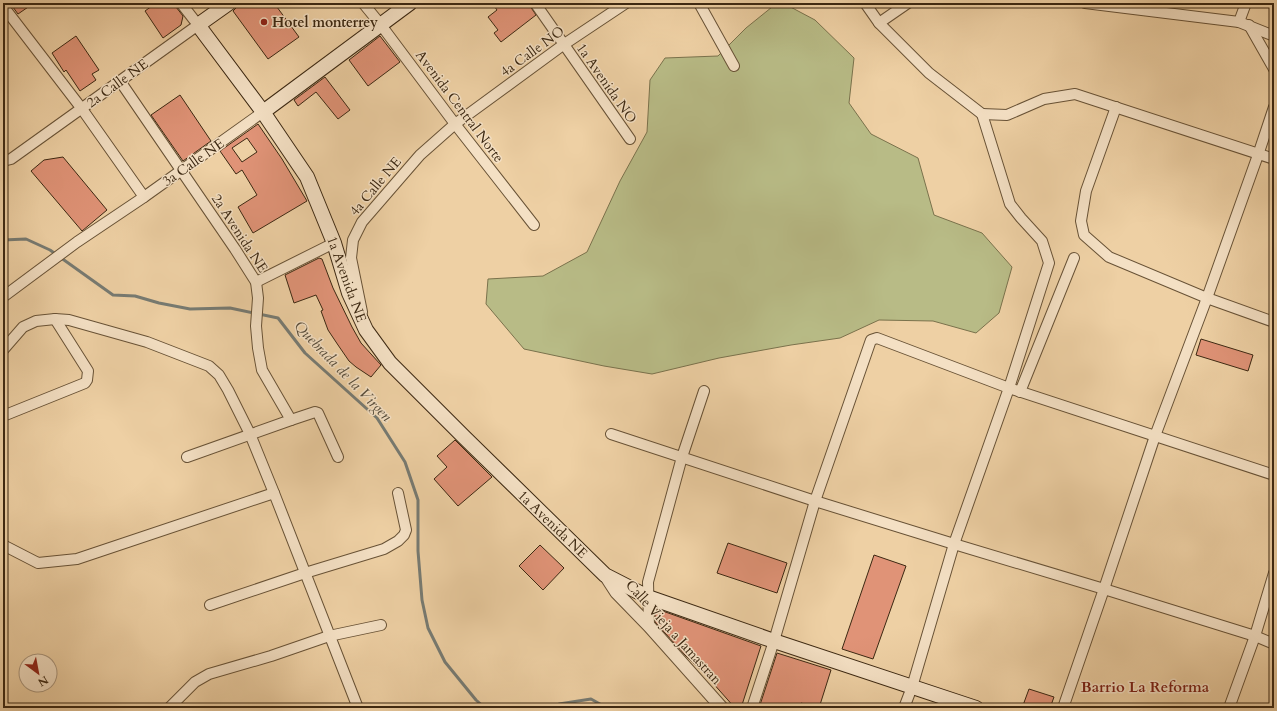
<svg xmlns="http://www.w3.org/2000/svg" width="1277" height="711" font-family="Cardo,serif">
<style>
.green{fill:#b8bb86;stroke:#7a724c}
.lines{fill:none;stroke-linecap:round;stroke-linejoin:round}
.stream{stroke:#777b73;stroke-width:3}
.building{fill:#e09377;stroke:#3c2812;fill-rule:evenodd}
.minor-casing{stroke:#685236;stroke-width:12}
.tertiary-casing{stroke:#685236;stroke-width:14}
.secondary-casing{stroke:#3c2812;stroke-width:16}
.minor{stroke:#f4e0c4;stroke-width:10}
.tertiary{stroke:#f4e0c4;stroke-width:12}
.secondary{stroke:#f4e0c4;stroke-width:14}
.poi-dot{fill:#8f2418;stroke:#f4e0c4;stroke-width:1.5}
.labels{text-anchor:middle;stroke-width:3;stroke-linejoin:round;paint-order:stroke}
.poi-label{font-size:14px;font-weight:bold;fill:#3c2812;stroke:#f4e0c4;text-anchor:start}
.street-label{font-size:14px;fill:#3c2812;stroke:#f4e0c4}
.water-label{font-size:15px;font-style:italic;fill:#554b3a;stroke:#f4e0c4}
.neighbourhood-label{font-size:15px;font-weight:bold;fill:#7a1f14;stroke:#f4e0c4}
</style>
<rect width="100%" height="100%" fill="#eed0a4"/>
<filter id="stains"><feTurbulence type="fractalNoise" baseFrequency=".005" numOctaves="4"/><feColorMatrix values="0 0 0 0 .2 0 0 0 0 .09 0 0 0 0 .02 0 0 0 .5 -.17"/></filter>
<radialGradient id="worn" r=".72"><stop offset=".6" stop-color="#630" stop-opacity="0"/><stop offset="1" stop-color="#630" stop-opacity=".3"/></radialGradient>
<path class="green" d="M777,3h6l32,17 39,38 -5,45 22,31 47,24 16,57 48,18 30,34 -13,46 -23,20 -43,-12 -54,-1 -39,18 -49,7 -72,13 -67,16 -48,-8 -80,-17 -38,-45 2,-25 55,-3 44,-24 33,-71 27,-49 3,-52 15,-22 53,-2 28,-28z"/>
<g class="lines">
<g class="stream">
<path d="M3,240l23,-1 24,11 63,45 22,1 24,7 31,6 40,-1 48,10 27,35 72,65 28,44 13,38v51l4,49 6,28 17,34 31,38 9,8"/>
<path d="M550,708l9,-4 32,-5 16,9"/>
</g>
</g>
<g class="building">
<path d="M10,3h24l-16,11z"/>
<path d="M156,3h19l1,4 7,9 -2,9 -18,13 -18,-27z"/>
<path d="M237,3h37l25,34 -31,22 -35,-48 4,-4z"/>
<path d="M492,3h36l8,12 -35,27 -7,-9 4,-3 -10,-13 9,-7z"/>
<path d="M76,36l23,34 -7,4 4,6 -16,11 -14,-21 -2,2 -12,-19z"/>
<path d="M380,36l20,26 -32,24 -19,-26z"/>
<path d="M325,77l25,33 -12,9 -22,-27 -18,14 -4,-6z"/>
<path d="M180,95l31,46 -28,20 -32,-46z"/>
<path d="M258,124l24,35 25,42 -54,32 -15,-26 19,-12 -15,-25 -6,4 -16,-23zM247,138l10,14 -15,10 -10,-14z"/>
<path d="M63,157l44,53 -25,21 -51,-60 13,-11z"/>
<path d="M319,258l3,1 11,29 19,39 9,16 20,22 -10,12 -15,-10 -7,-6 -11,-16 -10,-15 -7,-19 2,-1 -7,-15 -22,8 -9,-28z"/>
<path d="M1201,339l52,16 -5,16 -52,-16z"/>
<path d="M455,440l37,37 -34,29 -24,-27 13,-12 -10,-11z"/>
<path d="M728,543l59,20 -10,30 -60,-20z"/>
<path d="M540,545l24,23 -21,22 -24,-24z"/>
<path d="M874,555l32,11 -33,93 -31,-10z"/>
<path d="M657,609l104,37 -20,62h-6l-31,-35 -19,-18 -30,-33v-8z"/>
<path d="M777,653l54,17 -12,38 -18,-5 -2,5h-40z"/>
<path d="M1029,689l25,8 -4,11h-28z"/>
</g>
<g class="lines">
<g class="minor-casing">
<g id="minor">
<path d="M363,3l18,22 74,99 79,101"/>
<path d="M535,3l95,136"/>
<path d="M699,3l35,63"/>
<path d="M865,3l14,20 50,50 53,41"/>
<path d="M1085,3l154,19 35,14"/>
<path d="M3,6l79,103 62,88"/>
<path d="M1239,22l7,-19"/>
<path d="M879,23l29,-20"/>
<path d="M1249,25l25,44"/>
<path d="M120,81l115,168 21,33 2,16 -2,28 2,22 4,22 29,50 -104,37"/>
<path d="M1116,107l-30,84 -5,30 3,14 25,22 98,41 67,24"/>
<path d="M982,114l25,1 37,-16 31,-5 199,65"/>
<path d="M3,161l8,-2 187,-134 -17,-22"/>
<path d="M256,282l78,-39"/>
<path d="M3,297l74,-55 67,-45 119,-85"/>
<path d="M362,312l-11,-54 2,-18 9,-18 58,-67 35,-31 108,-79 63,-42"/>
<path d="M3,350l20,-23 13,-6 19,-2 14,1 78,22 62,24 10,9 9,15 22,44 24,59 84,215"/>
<path d="M1020,392l54,-134"/>
<path d="M3,416l82,-33 2,-3 1,-9 -33,-52"/>
<path d="M291,420l24,-8 3,1 20,44"/>
<path d="M611,434l204,67 139,43 150,45 151,47 19,8"/>
<path d="M3,545l35,18 39,-4 197,-66"/>
<path d="M210,605l95,-32 79,-24 14,-8 6,-6 2,-5 -8,-37"/>
<path d="M649,626l-1,-44 34,-125 22,-66"/>
<path d="M169,708l26,-26 14,-8 62,-18 58,-20 52,-11"/>
<path d="M752,708l22,-67 41,-140 56,-161 6,-2 132,50 265,87"/>
<path d="M904,708l8,-21 42,-143 55,-156 40,-125 -7,-22 -21,-23 -11,-14 -28,-90"/>
<path d="M1063,708l41,-119 51,-153 52,-138 51,-143 16,-48"/>
<path d="M1229,708l26,-72 19,-63"/>
</g>
</g>
<g class="tertiary-casing">
<path id="tertiary" d="M605,575l11,17 33,34 73,82"/>
</g>
<g class="secondary-casing">
<g id="secondary">
<path d="M229,3l-31,22 65,87 44,65 27,66 15,50 17,37 24,33 74,74 141,138 43,22 126,44 202,67"/>
<path d="M263,112l147,-109"/>
</g>
</g>
<use href="#minor" class="minor"/>
<use href="#tertiary" class="tertiary"/>
<use href="#secondary" class="secondary"/>
</g>
<circle class="poi-dot" cx="264" cy="22" r="4"/>
<g class="labels">
<g class="poi-label">
<text x="272" y="27">Hotel monterrey</text>
</g>
<g class="street-label">
<text transform="translate(532 51) rotate(-36)" y="5">4a Calle NO</text>
<text transform="translate(117 83) rotate(-36)" y="5">2a Calle NE</text>
<text transform="translate(607 83) rotate(55)" y="5">1a Avenida NO</text>
<text transform="translate(460 106) rotate(53)" y="5">Avenida Central Norte</text>
<text transform="translate(193 162) rotate(-35)" y="5">3a Calle NE</text>
<text transform="translate(375 186) rotate(-50)" y="5">4a Calle NE</text>
<text transform="translate(240 233) rotate(57)" y="5">2a Avenida NE</text>
<text transform="translate(347 279) rotate(70)" y="5">1a Avenida NE</text>
<text transform="translate(553 524) rotate(44)" y="5">1a Avenida NE</text>
<text transform="translate(674 632) rotate(48)" y="5">Calle Vieja a Jamastran</text>
</g>
<g class="water-label">
<text transform="translate(343 371) rotate(46)" y="5">Quebrada de la Virgen</text>
</g>
<g class="neighbourhood-label">
<text x="1145" y="692">Barrio La Reforma</text>
</g>
</g>
<rect width="1277" height="711" fill="none" stroke="#eed0a4" stroke-width="16"/>
<rect x="4" y="4" width="1269" height="703" fill="none" stroke="#3c2812" stroke-width="2"/>
<rect x="8" y="8" width="1261" height="695" fill="none" stroke="#3c2812"/>
<g transform="translate(38 673) rotate(148)"><circle r="19" fill="#f4e0c4" stroke="#aa967d"/>
<path d="M0-3L7 15L0 10L-7 15Z" fill="#8f2418"/>
<text y="-6" font-size="11" font-weight="bold" text-anchor="middle" fill="#3c2812">N</text>
</g>
<rect width="100%" height="100%" filter="url(#stains)"/>
<rect width="100%" height="100%" fill="url(#worn)"/>
</svg>
